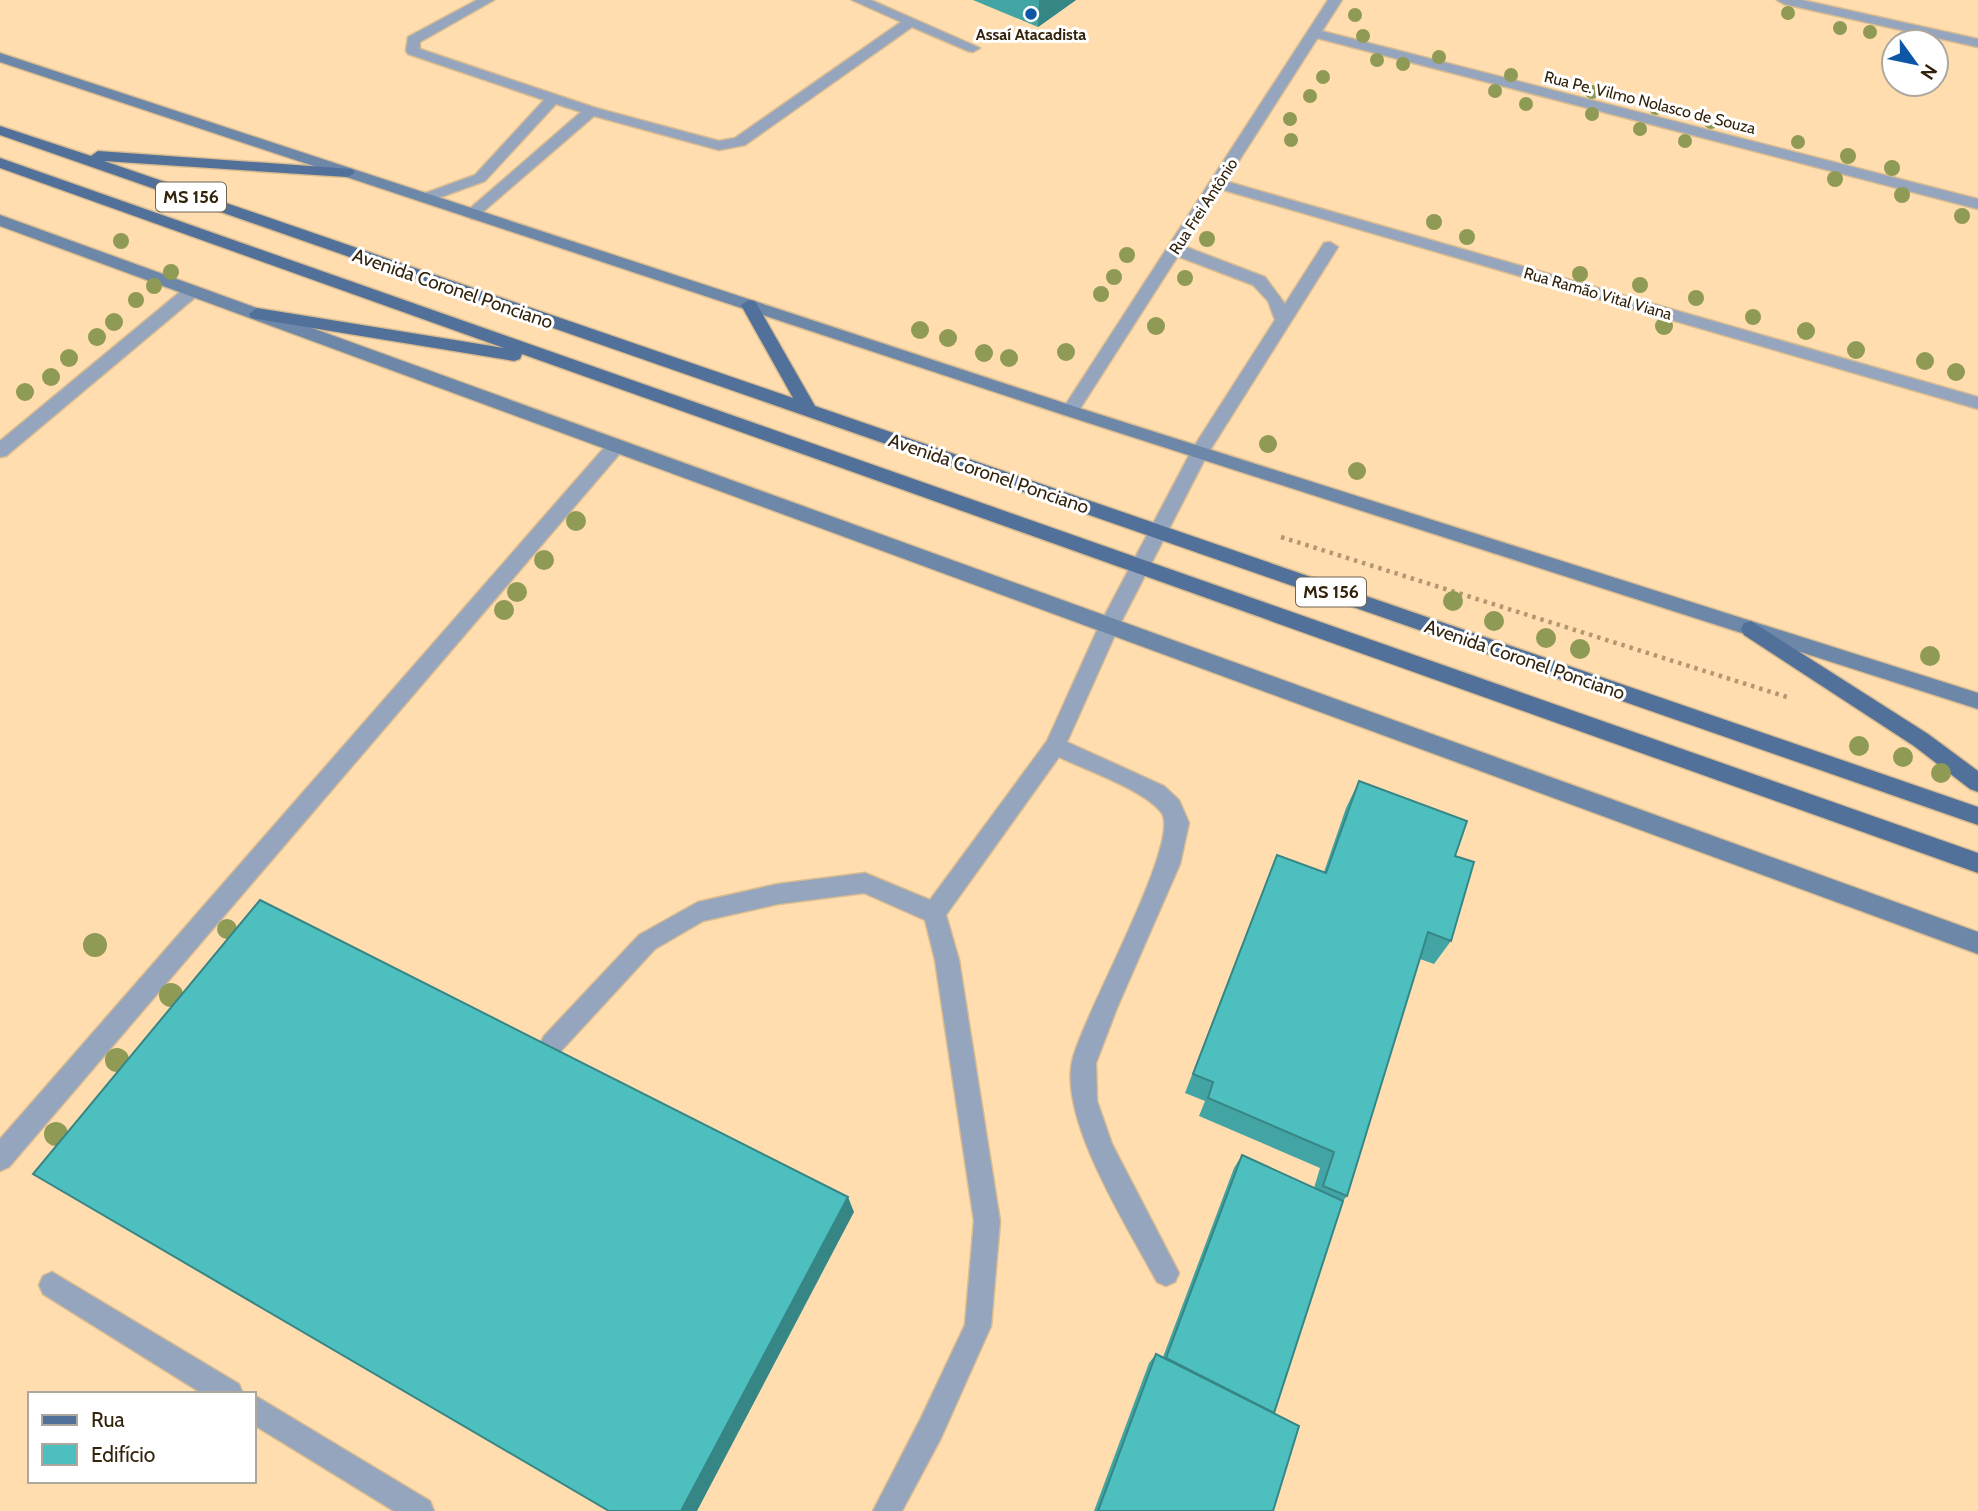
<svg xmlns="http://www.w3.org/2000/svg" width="1978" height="1511" font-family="Cabin,sans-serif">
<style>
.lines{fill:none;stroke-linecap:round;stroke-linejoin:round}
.service-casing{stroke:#dabc91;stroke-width:3}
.minor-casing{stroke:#dabc91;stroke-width:3}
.tertiary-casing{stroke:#dabc91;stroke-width:3}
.secondary-casing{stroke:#dabc91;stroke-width:3}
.primary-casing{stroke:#dabc91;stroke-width:3}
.path{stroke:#b29771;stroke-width:4.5;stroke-dasharray:3.5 5;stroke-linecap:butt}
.service{fill:#94a5bd;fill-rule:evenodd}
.minor{fill:#94a5bd;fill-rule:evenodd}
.tertiary{fill:#94a5bd;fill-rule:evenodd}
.secondary{fill:#6d87a9;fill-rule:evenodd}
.primary{fill:#52719a;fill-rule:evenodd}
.tree{fill:#8f9a54}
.wall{fill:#43a4a4}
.shaded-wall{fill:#378686}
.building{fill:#4ebfbf;stroke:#378686;stroke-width:2}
.poi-dot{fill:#0c56a5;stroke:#fff;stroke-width:2.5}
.labels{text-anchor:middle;stroke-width:6;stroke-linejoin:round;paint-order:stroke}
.far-poi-label{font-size:16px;font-weight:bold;fill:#33230b;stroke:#fff}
.far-street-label{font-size:16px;fill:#33230b;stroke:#fff}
.shield{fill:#fff;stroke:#706554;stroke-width:2}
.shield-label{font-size:18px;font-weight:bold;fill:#33230b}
.street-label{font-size:19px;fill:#33230b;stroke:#fff}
</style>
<rect width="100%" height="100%" fill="#ffddaf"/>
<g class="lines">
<g class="service-casing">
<g id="service">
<path d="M477,0h17l-74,42v7l176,59 123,33 16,-3 166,-116 -49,-22h19l109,48 -7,4 -5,-1 -56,-24 -167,118 -26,5 -125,-34 -117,101 -5,2 -8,-5 3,-3 114,-99 -25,-8 -71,77 -55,20h-10l-3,-3 3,-3 55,-20 69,-75 -136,-46 -2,-3 2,-14z"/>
<path d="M1109,618l7,2 3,6 -52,116 97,44 15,14 10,23 -9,41 -63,144 -21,55 1,38 15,43 67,129 -4,9 -9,4 -9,-4c-28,-53 -97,-160 -85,-220 9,-44 112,-223 89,-250 -17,-22 -75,-42 -102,-55l-113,158 13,45 41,261 -9,105 -50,112 -39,73h-29l48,-93 44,-93 9,-104 -39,-261 -10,-40 -61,-27 -86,11 -75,17 -48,28 -95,103 -8,4 -8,-4 -4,-8 4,-8 95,-101 59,-33 80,-18 87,-11 65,27 117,-159 52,-115 3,-6z"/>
<path d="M52,1272l187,112 4,10h-40l-160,-100 -4,-9 4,-9z"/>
<path d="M254,1395l176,106 4,10h-40l-140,-86z"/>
</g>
</g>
<g class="minor-casing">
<g id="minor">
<path d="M1777,0h25l176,39v8l-194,-43z"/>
<path d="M1314,29l664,170v10l-669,-173v-6z"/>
<path d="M1218,179l760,218v12l-765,-222 -3,-3 3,-3z"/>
<path d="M1330,242l8,5 -131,208 -91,177 -7,2 -7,-2 -3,-6 94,-178 82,-128 -7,-19 -15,-16 -84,-32 -2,-4 2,-4h12l84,32 20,27 39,-61z"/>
<path d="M192,286l6,1 2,4 -2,4 -192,161 -6,1v-16l186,-154z"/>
<path d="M616,440l6,1 3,5 -3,5 -613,716 -9,4v-32l610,-698z"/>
</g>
</g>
<g class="tertiary-casing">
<path id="tertiary" d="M1328,0h14l-266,415h-12l-3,-4 3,-4z"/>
</g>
<g class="secondary-casing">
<g id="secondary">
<path d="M0,53l1076,354 902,286v16l-914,-294 -1064,-353z"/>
<path d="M0,215l1978,717v22l-1978,-728z"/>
</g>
</g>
<g class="primary-casing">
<g id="primary">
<path d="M0,126l91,30 7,-5 254,18 3,3 -3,3 -5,2 -243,-16 689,237 -52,-93 8,-5 6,1 60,105 1163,401v18l-1978,-690z"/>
<path d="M0,158l1978,695v20l-1456,-519 -2,5 -6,2 -263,-43 -2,-4 8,-6 247,40 -504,-180z"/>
<path d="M1751,621l177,113 50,37v21l-8,-3 -56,-43 -170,-111 -3,-6 3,-6z"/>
</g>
</g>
<path class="path" d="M1281,537l509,161"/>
<use href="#service" class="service"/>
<use href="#minor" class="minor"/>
<use href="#tertiary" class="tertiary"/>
<use href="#secondary" class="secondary"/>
<use href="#primary" class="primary"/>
</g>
<g class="tree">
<circle cx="1788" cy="13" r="7"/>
<circle cx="1355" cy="15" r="7"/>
<circle cx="1840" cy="28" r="7"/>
<circle cx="1870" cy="32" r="7"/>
<circle cx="1363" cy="36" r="7"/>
<circle cx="1439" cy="57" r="7"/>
<circle cx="1377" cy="60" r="7"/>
<circle cx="1403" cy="64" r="7"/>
<circle cx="1511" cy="75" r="7"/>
<circle cx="1323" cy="77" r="7"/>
<circle cx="1495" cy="91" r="7"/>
<circle cx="1592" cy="92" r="7"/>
<circle cx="1310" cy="96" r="7"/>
<circle cx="1526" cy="104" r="7"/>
<circle cx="1656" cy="108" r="7"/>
<circle cx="1592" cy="114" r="7"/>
<circle cx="1290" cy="119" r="7"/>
<circle cx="1711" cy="122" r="7"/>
<circle cx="1640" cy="129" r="7"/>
<circle cx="1291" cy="140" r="7"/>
<circle cx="1685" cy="141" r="7"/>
<circle cx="1798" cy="142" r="7"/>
<circle cx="1848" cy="156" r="8"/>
<circle cx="1892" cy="168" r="8"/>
<circle cx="1835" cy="179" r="8"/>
<circle cx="1902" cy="195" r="8"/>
<circle cx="1962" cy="216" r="8"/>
<circle cx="1434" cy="222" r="8"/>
<circle cx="1467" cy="237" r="8"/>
<circle cx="1207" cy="239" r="8"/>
<circle cx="121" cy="241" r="8"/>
<circle cx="1127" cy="255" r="8"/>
<circle cx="171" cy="272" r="8"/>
<circle cx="1580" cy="274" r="8"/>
<circle cx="1114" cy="277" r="8"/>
<circle cx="1185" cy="278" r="8"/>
<circle cx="1640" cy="285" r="8"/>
<circle cx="154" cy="286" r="8"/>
<circle cx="1101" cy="294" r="8"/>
<circle cx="1696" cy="298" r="8"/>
<circle cx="136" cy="300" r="8"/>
<circle cx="1753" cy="317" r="8"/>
<circle cx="114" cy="322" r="9"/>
<circle cx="1156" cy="326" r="9"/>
<circle cx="1664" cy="326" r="9"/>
<circle cx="920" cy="330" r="9"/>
<circle cx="1806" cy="331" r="9"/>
<circle cx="97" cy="337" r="9"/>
<circle cx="948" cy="338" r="9"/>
<circle cx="1856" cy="350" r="9"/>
<circle cx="1066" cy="352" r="9"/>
<circle cx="984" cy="353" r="9"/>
<circle cx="69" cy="358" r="9"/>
<circle cx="1009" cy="358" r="9"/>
<circle cx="1925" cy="361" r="9"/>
<circle cx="1956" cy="372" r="9"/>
<circle cx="51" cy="377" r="9"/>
<circle cx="25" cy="392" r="9"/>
<circle cx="1268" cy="444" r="9"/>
<circle cx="1357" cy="471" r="9"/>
<circle cx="576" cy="521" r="10"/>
<circle cx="544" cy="560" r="10"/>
<circle cx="517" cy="592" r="10"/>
<circle cx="1453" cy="601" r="10"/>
<circle cx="504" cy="610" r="10"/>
<circle cx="1494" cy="621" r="10"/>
<circle cx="1546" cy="638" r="10"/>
<circle cx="1580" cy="649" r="10"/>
<circle cx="1930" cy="656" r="10"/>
<circle cx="1859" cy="746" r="10"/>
<circle cx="1903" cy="757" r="10"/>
<circle cx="1941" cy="773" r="10"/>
<circle cx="227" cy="929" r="10"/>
<circle cx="95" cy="945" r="12"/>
<circle cx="171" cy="995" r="12"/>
<circle cx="117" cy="1060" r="12"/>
<circle cx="56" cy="1134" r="12"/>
</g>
<g class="wall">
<path d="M973,0h103l-38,27z"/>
<path d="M1359,781l96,75 -4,85 -17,23 -14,-5 -73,237 -4,5 -69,212 -1,98h-179l55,-148 7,-9 7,3 71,-189 8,-13 72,33 6,-20 -121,-52 6,-15 -20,-8 82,-213 57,-8 22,-64z"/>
</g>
<g class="shaded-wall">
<path d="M1039,0h37l-38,27z"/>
<path d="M848,1197l6,15 -157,299h-16z"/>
</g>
<g class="building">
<path d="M1359,781l108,40 -12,35 19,6 -23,79 -23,-9 -81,264 -24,-10 11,-34 -126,-54 5,-16 -20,-8 84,-219 49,18z"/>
<path d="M260,900l588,297 -167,314h-72l-576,-337z"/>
<path d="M1242,1155l101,46 -69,212 -108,-55z"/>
<path d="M1156,1354l143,72 -26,85h-175z"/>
</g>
<circle class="poi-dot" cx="1031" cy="14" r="7"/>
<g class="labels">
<g class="far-poi-label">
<text x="1031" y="40">Assaí Atacadista</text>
</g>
<g class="far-street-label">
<text transform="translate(1650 102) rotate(14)" y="6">Rua Pe. Vilmo Nolasco de Souza</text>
<text transform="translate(1203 206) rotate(-57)" y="6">Rua Frei Antônio</text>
<text transform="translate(1598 293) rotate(16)" y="6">Rua Ramão Vital Viana</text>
</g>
<g class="shield">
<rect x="156" y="182.5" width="70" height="29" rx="5"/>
<rect x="1296" y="577.5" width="70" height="29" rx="5"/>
</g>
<g class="shield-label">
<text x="191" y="203">MS 156</text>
<text x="1331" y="598">MS 156</text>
</g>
<g class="street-label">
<text transform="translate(453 288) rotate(19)" y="7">Avenida Coronel Ponciano</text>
<text transform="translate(989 473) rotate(19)" y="7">Avenida Coronel Ponciano</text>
<text transform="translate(1525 659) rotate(19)" y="7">Avenida Coronel Ponciano</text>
</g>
</g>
<rect x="28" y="1392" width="228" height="91" fill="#ffffff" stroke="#ada79d" stroke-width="2"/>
<rect x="42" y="1415" width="35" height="10" fill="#52719a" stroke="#ada79d" stroke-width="2"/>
<text x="91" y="1427" font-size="21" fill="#33230b">Rua</text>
<rect x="42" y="1444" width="35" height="21" fill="#4ebfbf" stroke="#ada79d" stroke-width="2"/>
<text x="91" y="1462" font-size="21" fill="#33230b">Edifício</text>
<g transform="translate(1915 63) rotate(123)"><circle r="33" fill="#ffffff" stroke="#ada79d" stroke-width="2"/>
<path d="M0-5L12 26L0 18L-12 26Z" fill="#0c56a5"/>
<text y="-10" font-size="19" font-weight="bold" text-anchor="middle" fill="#33230b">N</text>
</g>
</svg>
